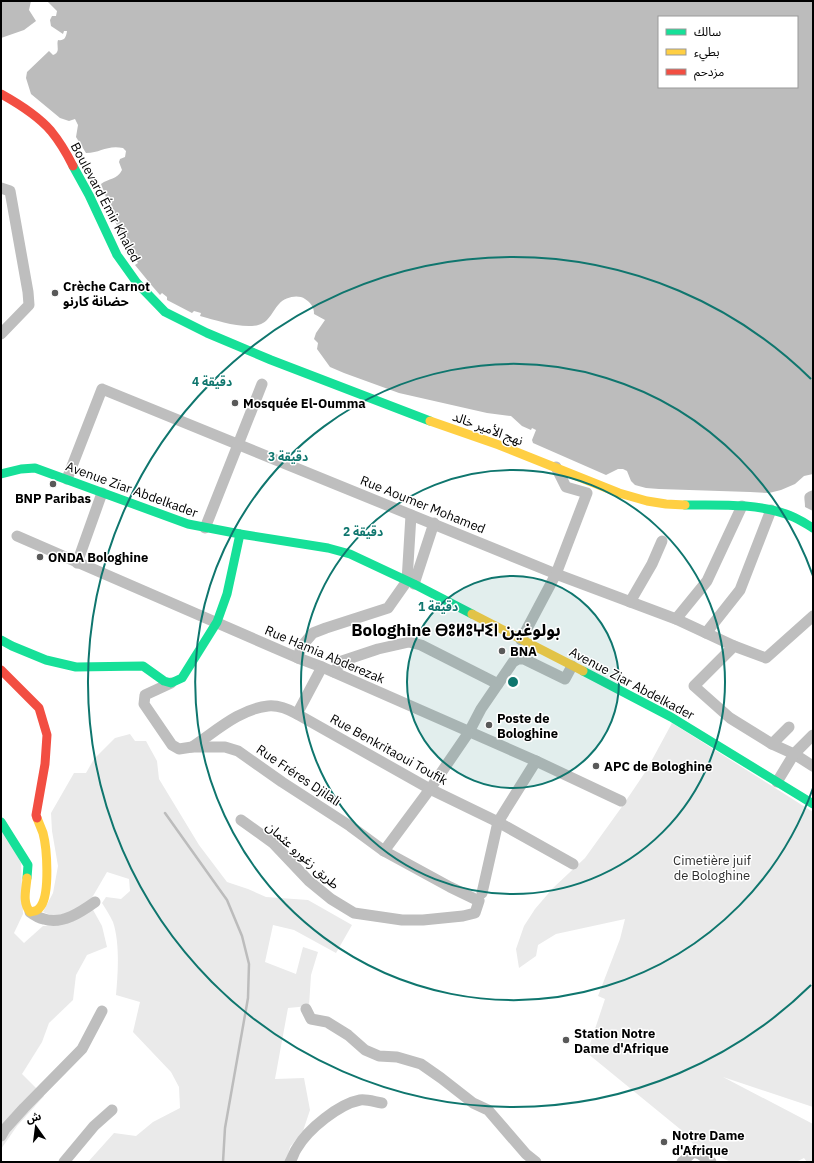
<svg xmlns="http://www.w3.org/2000/svg" width="814" height="1163" font-family="'IBM Plex Sans','Noto Sans Arabic','Noto Sans Tifinagh',sans-serif">
<style>
.green{fill:#eaeaea}
.water{fill:#bcbcbc;fill-rule:evenodd}
.lines{fill:none;stroke-linecap:round;stroke-linejoin:round}
.stream{stroke:#bcbcbc;stroke-width:2.5}
.street{stroke:#bebebe;stroke-width:11}
.fast{stroke:#16e098;stroke-width:9}
.slow{stroke:#ffcf43;stroke-width:9}
.jam{stroke:#f24e42;stroke-width:9}
.ring{fill:none;stroke:#0f766e;stroke-width:2}
.poi-dot{fill:#595959;stroke:#fff;stroke-width:1.5}
.labels{text-anchor:middle;stroke-width:3;stroke-linejoin:round;paint-order:stroke}
.street-label{font-size:13px;fill:#000;stroke:#fff}
.poi-label{font-size:13px;font-weight:bold;fill:#000;stroke:#fff;text-anchor:start}
.park-label{font-size:13px;fill:#2f2f2f;stroke:#fff}
.district-label{font-size:17px;font-weight:bold;fill:#000;stroke:#fff}
.centre{fill:#0f766e;stroke:#fff;stroke-width:2}
.ring-label{font-size:12px;text-anchor:middle;font-weight:bold;fill:#0f766e;stroke:#fff;stroke-width:3;stroke-linejoin:round;paint-order:stroke}
</style>
<rect width="100%" height="100%" fill="#fff"/>
<g class="green">
<path d="M672,723l141,89v295l-90,-30 90,47v38h-6l-3,-4 -8,4h-65l-36,-16 -15,-17 -93,-76 18,-54 -7,-3 22,-57 5,-20 -69,15 -18,11 -2,11 -17,12 -3,-19 8,-23 11,-17 18,-21 32,-30 36,-50 25,-37z"/>
<path d="M130,734l5,7h11l11,20 2,18 40,66 28,37 21,7 18,8 42,3 44,25 -16,28 -42,-23 -21,-5 -8,37 31,12 7,-27 15,5 -7,23 -2,31 -21,2 -13,71 29,-1 6,32 -7,21 -13,16 -4,15h-198l26,-29 22,3 17,-14 27,-14 -1,-21 -8,-15 -38,-40 7,-30 -24,-7c2,-22 4,-52 -3,-73 -3,-6 -7,-13 -11,-19l4,-6 15,2 9,-8 -1,-12 -22,-7 -14,24 -9,10 -17,7 -14,3 -10,-4 10,-19 5,-27 -6,-35 -1,-18 23,-40h12l8,-14 21,-21z"/>
<path d="M1,824l20,39 2,51 -9,19 10,10 19,-17 17,-1 32,-17 10,18 5,21 -20,8 -11,20 -3,25 -24,23 -7,19 -20,32 22,22 -27,30 -16,23z"/>
</g>
<g class="water">
<path d="M1,1h30l-2,9 7,11 -12,9 -23,8z"/>
<path d="M47,1h766v473l-9,2 -9,8 -14,6 -12,3 -19,-1 -91,-3 -13,-1 -11,-3 -4,-4 -4,-10 -4,-2h-5l-12,6 -73,-32 -1,-3 4,-10 -4,-2 -1,2 -9,-4 -11,-10 -24,-3 -88,-20 -55,-20 -14,-6 -13,-18 1,-6 -4,-4 2,-6 9,-13 -11,-6c0,-7 -3,-11 -9,-15 -7,-5 -20,-2 -26,5 -9,10 -10,21 -27,22 -16,1 -37,-6 -52,-10l1,-3 -7,-2 -2,2 -25,-13v-3l-5,-4 -2,2 -7,-8 -18,-22 3,-2 -4,-6 -2,1 -17,-37 2,-1 -3,-7h-2l-11,-29c8,-6 16,-4 21,-14l-3,-8 1,-3 5,-2 1,-6 -3,-3c-17,-3 -22,5 -37,5l-10,-16 2,-12 -3,-6 -6,2 -9,-3 -29,-24 -5,-16 1,-6 22,-21 4,4c8,-3 3,-9 5,-15 6,1 8,-2 9,-9h-3l-1,3 -12,-8 -1,-6 2,-4h4l1,-5zM659,17h138v70h-138z"/>
<path d="M813,490v21l-8,-4c0,-10 -4,-13 8,-17z"/>
</g>
<g class="lines">
<path class="stream" d="M165,813l62,87 15,36 7,28 -1,34 -23,130 -2,34"/>
<g class="street">
<path d="M1,188l9,3 18,101 1,13 -28,29"/>
<path d="M67,479l35,-90 454,185 120,45 58,27"/>
<path d="M205,528l57,-144"/>
<path d="M17,536l281,122 24,9 214,94 85,40"/>
<path d="M77,563l25,-70"/>
<path d="M414,584l20,-61"/>
<path d="M630,602l22,-38 10,-23"/>
<path d="M813,616l-47,42 -32,-12 -40,40 36,32 42,26 22,10 19,12"/>
<path d="M676,619l31,-38 35,-75"/>
<path d="M706,633l34,-43 31,-80"/>
<path d="M521,640l35,-66 31,-81 -21,-6 -10,-20"/>
<path d="M298,658l3,-11 12,-14 13,-5 62,-20 19,-27 4,-66"/>
<path d="M334,672l8,-11 36,-12 31,-7 12,3 77,39"/>
<path d="M171,683l-26,12 -1,9 28,41 7,4 13,-2h33l13,4 44,31 68,44 34,25 66,36 29,14 -4,12 -12,3 -40,4h-21l-48,-7 -23,-14 -22,-18 -36,-38 -32,-23"/>
<path d="M297,714l25,-47"/>
<path d="M772,744l17,-17"/>
<path d="M192,747c23,-15 47,-38 76,-41 10,-1 20,3 29,8l133,75 68,33 75,42"/>
<path d="M777,782l17,-28 19,-19"/>
<path d="M384,851l46,-62 39,-57 12,-23 32,-47 5,-3h6l41,20 7,-13"/>
<path d="M482,893l16,-71 38,-61"/>
<path d="M30,912c4,3 9,6 14,7 18,6 37,-7 51,-17"/>
<path d="M306,1009l5,10 16,3 21,13 17,15 14,6 18,1 24,7 20,14 32,25 15,7 38,44 10,8"/>
<path d="M1,1136l4,-7 19,-21 58,-59 20,-38"/>
<path d="M64,1162l30,-36 18,-16"/>
<path d="M290,1162c3,-5 4,-10 7,-14 11,-19 42,-44 63,-48 7,-1 15,2 22,3"/>
<path d="M682,1162l11,-10 7,2 11,8"/>
</g>
<g class="fast">
<path d="M73,166l16,29 28,60 20,28 28,29 42,21 64,27 159,61"/>
<path d="M1,474l20,-5 14,-1 153,56 52,10 88,14 22,6 64,30 58,30"/>
<path d="M685,505c34,0 75,-2 106,11 8,3 15,8 22,12"/>
<path d="M1,640l11,6 34,14 30,7 67,-1 21,15 7,2 11,-5 35,-56 10,-28 13,-60"/>
<path d="M583,671l88,46 142,87"/>
<path d="M1,822l27,43 -1,13"/>
</g>
<g class="slow">
<path d="M430,421l69,24 120,48 28,8 19,3 19,1"/>
<path d="M472,614l111,57"/>
<path d="M27,878c-1,12 -5,24 3,34 5,-1 8,-1 11,-6 9,-13 6,-58 2,-73 -2,-5 -4,-10 -6,-15"/>
</g>
<g class="jam">
<path d="M1,94c18,10 37,22 50,37 9,11 16,23 22,35"/>
<path d="M1,670l38,38 8,27 -2,29 -9,51 1,3"/>
</g>
</g>
<circle cx="513" cy="682" r="106" fill="#0f766e" fill-opacity=".12"/>
<g class="ring">
<circle cx="513" cy="682" r="106"/>
<circle cx="513" cy="682" r="212"/>
<path d="M813 788A318 318 0 1 1 813 576"/>
<path d="M811 985A425 425 0 1 1 811 379"/>
</g>
<g class="poi-dot">
<circle cx="55" cy="293" r="4"/>
<circle cx="235" cy="403" r="4"/>
<circle cx="53" cy="484" r="4"/>
<circle cx="40" cy="557" r="4"/>
<circle cx="502" cy="651" r="4"/>
<circle cx="489" cy="725" r="4"/>
<circle cx="596" cy="766" r="4"/>
<circle cx="566" cy="1040" r="4"/>
<circle cx="664" cy="1142" r="4"/>
</g>
<g class="labels">
<g class="street-label">
<text transform="translate(106 202) rotate(62)" y="5">Boulevard Émir Khaled</text>
<text transform="translate(488 428) rotate(20)" y="5">نهج الأمير خالد</text>
<text transform="translate(132 489) rotate(20)" y="5">Avenue Ziar Abdelkader</text>
<text transform="translate(423 504) rotate(22)" y="5">Rue Aoumer Mohamed</text>
<text transform="translate(325 654) rotate(23)" y="5">Rue Hamia Abderezak</text>
<text transform="translate(632 683) rotate(28)" y="5">Avenue Ziar Abdelkader</text>
<text transform="translate(389 749) rotate(29)" y="5">Rue Benkritaoui Toufik</text>
<text transform="translate(299 775) rotate(34)" y="5">Rue Fréres Djilali</text>
<text transform="translate(303 855) rotate(42)" y="5">طريق زغورو عثمان</text>
</g>
<g class="poi-label">
<text x="63" y="291">Crèche Carnot<tspan x="63" dy="15">حضانة كارنو</tspan></text>
<text x="243" y="408">Mosquée El-Oumma</text>
<text x="53" y="503" text-anchor="middle">BNP Paribas</text>
<text x="48" y="562">ONDA Bologhine</text>
<text x="510" y="656">BNA</text>
<text x="497" y="723">Poste de<tspan x="497" dy="15">Bologhine</tspan></text>
<text x="604" y="771">APC de Bologhine</text>
<text x="574" y="1038">Station Notre<tspan x="574" dy="15">Dame d'Afrique</tspan></text>
<text x="672" y="1140">Notre Dame<tspan x="672" dy="15">d'Afrique</tspan></text>
</g>
<g class="park-label">
<text x="712" y="865">Cimetière juif<tspan x="712" dy="15">de Bologhine</tspan></text>
</g>
<g class="district-label">
<text x="456" y="636">Bologhine ⴱⵓⵍⵓⵖⵉⵏ بولوغين</text>
</g>
</g>
<circle cx="513" cy="682" r="6" class="centre"/>
<g class="ring-label">
<text x="212" y="386">4 دقيقة</text>
<text x="288" y="461">3 دقيقة</text>
<text x="363" y="536">2 دقيقة</text>
<text x="438" y="611">1 دقيقة</text>
</g>
<rect width="814" height="1163" fill="none" stroke="#000000" stroke-width="4"/>
<rect x="658" y="16" width="140" height="72" fill="#ffffff" stroke="#999999"/>
<rect x="666" y="29" width="20" height="6" fill="#16e098" stroke="#999999"/>
<text x="694" y="36" font-size="12" fill="#000000">سالك</text>
<rect x="666" y="49" width="20" height="6" fill="#ffcf43" stroke="#999999"/>
<text x="694" y="56" font-size="12" fill="#000000">بطيء</text>
<rect x="666" y="69" width="20" height="6" fill="#f24e42" stroke="#999999"/>
<text x="694" y="76" font-size="12" fill="#000000">مزدحم</text>
<g transform="translate(36 1127) rotate(346)" stroke="#ffffff" stroke-width="3" paint-order="stroke">
<path d="M0-3L7 15L0 10L-7 15Z" fill="#000000"/>
<text y="-6" font-size="11" font-weight="bold" text-anchor="middle" fill="#000000">ش</text>
</g>
</svg>
